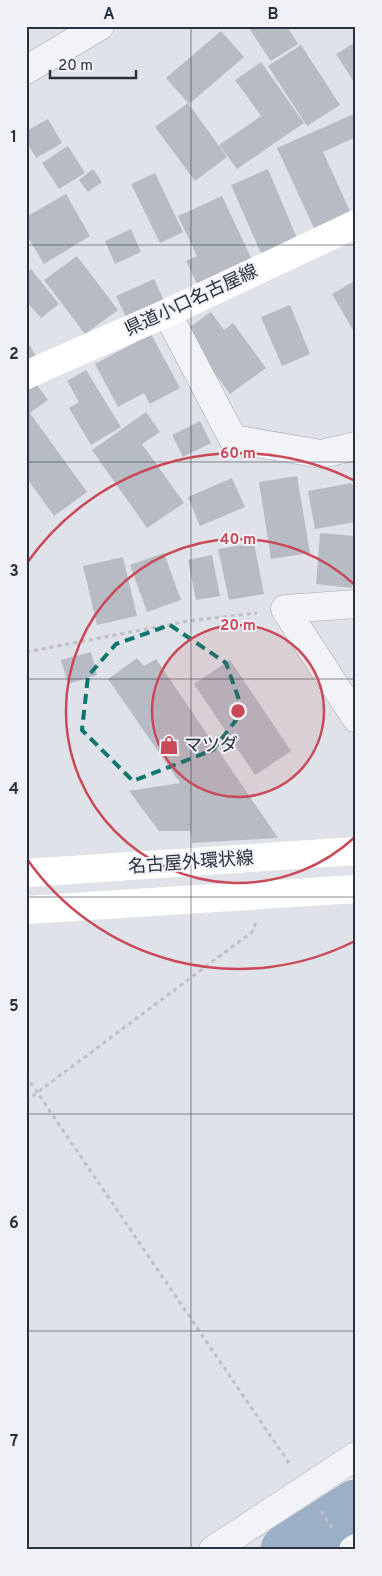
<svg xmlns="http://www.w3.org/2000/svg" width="382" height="1576" font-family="Overpass,'Noto Sans JP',sans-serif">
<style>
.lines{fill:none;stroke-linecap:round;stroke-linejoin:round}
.river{stroke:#9bafc7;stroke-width:51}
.building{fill:#b7bcc4}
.street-casing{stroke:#a5a9b2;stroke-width:29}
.path{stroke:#bec0c6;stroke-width:3;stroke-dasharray:4 4;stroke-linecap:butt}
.street{stroke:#f2f3f6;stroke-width:28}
.secondary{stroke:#fff;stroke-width:28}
.marked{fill:none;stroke:#0f766e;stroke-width:4;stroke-dasharray:10 6;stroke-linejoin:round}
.grid{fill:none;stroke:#29303e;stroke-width:1;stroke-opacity:0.55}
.ring{fill:none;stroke:#c94959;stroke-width:2.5}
.labels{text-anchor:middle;stroke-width:4;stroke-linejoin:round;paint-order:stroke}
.street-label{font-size:18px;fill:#29303e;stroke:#eff1f6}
.poi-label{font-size:18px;fill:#29303e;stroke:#eff1f6;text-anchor:start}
.centre{fill:#c94959;stroke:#eff1f6;stroke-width:2.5}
.ring-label{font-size:15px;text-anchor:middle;font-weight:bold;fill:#c94959;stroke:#eff1f6;stroke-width:4;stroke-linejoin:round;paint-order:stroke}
.neatline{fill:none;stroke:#29303e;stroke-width:2}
.grid-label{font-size:16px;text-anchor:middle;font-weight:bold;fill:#29303e}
</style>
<rect width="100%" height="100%" fill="#dfe2e8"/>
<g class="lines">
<path class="river" d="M286,1550l70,-45"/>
</g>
<g class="building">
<path d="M256,26h31l11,18 -27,17 -21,-31z"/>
<path d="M221,31l23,26 -55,47 -23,-26z"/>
<path d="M356,42v43l-20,-31z"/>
<path d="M301,45l39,60 -33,21 -39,-60z"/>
<path d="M261,62l43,61 -67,46 -18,-24 42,-29 -26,-36z"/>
<path d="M188,103l39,54 -32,24 -40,-54z"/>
<path d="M356,113v24l-33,15 27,59 -36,17 -37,-80z"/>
<path d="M48,119l14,24 -26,15 -10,-17v-10z"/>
<path d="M68,146l17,27 -26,16 -17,-26z"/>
<path d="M93,169l9,13 -14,10 -9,-12z"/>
<path d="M268,169l31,74 -36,15 -32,-73z"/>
<path d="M155,173l28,59 -23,11 -29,-59z"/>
<path d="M66,194l24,42 -46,28 -18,-30v-17z"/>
<path d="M222,196l31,66 -54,26 -13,-27 11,-5 -19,-40z"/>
<path d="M131,229l10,23 -26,12 -10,-23z"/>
<path d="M77,256l41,54 -33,24 -41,-54z"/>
<path d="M31,269l28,35 -18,14 -15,-17v-28z"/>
<path d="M154,279l11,24 -37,18 -12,-25z"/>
<path d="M356,280v55l-24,-41z"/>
<path d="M290,305l20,49 -28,12 -21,-49z"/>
<path d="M211,312l13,18 9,-7 33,45 -36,26 -46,-63z"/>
<path d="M151,334l29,54 -30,16 -6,-11 -26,14 -23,-43z"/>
<path d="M26,339l11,19 -11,6z"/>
<path d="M86,370l35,57 -30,18 -22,-37 10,-6 -12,-21z"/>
<path d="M37,385l11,15 -18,13 57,79 -33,24 -28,-39v-85z"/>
<path d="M146,412l14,20 -18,12 42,59 -37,25 -55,-78z"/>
<path d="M200,421l11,22 -28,14 -11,-22z"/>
<path d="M297,476l13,77 -39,6 -12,-77z"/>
<path d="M232,478l13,29 -45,19 -12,-29z"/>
<path d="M352,483l4,20v19l-41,7 -7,-38z"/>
<path d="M320,533l36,3 -4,52 -36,-4z"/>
<path d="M254,543l10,51 -35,6 -11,-51z"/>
<path d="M164,553l17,47 -34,12 -17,-47z"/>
<path d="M212,555l8,41 -24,4 -8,-40z"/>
<path d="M123,557l14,59 -40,9 -14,-59z"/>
<path d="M91,652l6,23 -29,9 -7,-24z"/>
<path d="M137,658l7,8 12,-7 122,179 -86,5 -1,-12h-32l-30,-40 51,-8 -72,-104z"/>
<path d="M230,660l61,91 -36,24 -61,-91z"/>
</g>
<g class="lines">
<g class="street-casing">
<g id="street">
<path d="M26,70l74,-44"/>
<path d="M167,313l66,126 88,15 35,-8"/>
<path d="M356,604l-71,5 71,109"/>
<path d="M213,1550l143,-94"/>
<path d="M353,1550l3,-2"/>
</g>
</g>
<g class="path">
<path d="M26,652l162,-31 69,-8"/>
<path d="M26,1076l265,390"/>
<path d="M26,1101l226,-169 4,-9"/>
<path d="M321,1511l13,20"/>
</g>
<use href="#street" class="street"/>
<g class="secondary">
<path d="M26,375l141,-62 189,-89"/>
<path d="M26,873l330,-22"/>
<path d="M26,910l330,-21"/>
</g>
</g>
<path class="marked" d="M170,625l56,38 17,48 -30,39 -80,31 -51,-51 6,-54 28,-32z"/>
<path class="grid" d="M191,26v1524M26,245h330M26,462h330M26,679h330M26,897h330M26,1114h330M26,1331h330"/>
<circle cx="238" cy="711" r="86" fill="#c94959" fill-opacity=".12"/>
<g class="ring">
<circle cx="238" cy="711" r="86"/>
<path d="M355 837A172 172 0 1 1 355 585"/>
<path d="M355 941A258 258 0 0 1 27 859M27 563A258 258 0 0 1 355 481"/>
</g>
<defs>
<g id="shop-bare" transform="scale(1.5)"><path d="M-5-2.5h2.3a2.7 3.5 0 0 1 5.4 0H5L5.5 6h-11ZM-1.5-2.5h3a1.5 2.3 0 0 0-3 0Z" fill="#c94959" stroke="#eff1f6" stroke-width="2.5" paint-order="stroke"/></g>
</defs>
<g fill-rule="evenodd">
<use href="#shop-bare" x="169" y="745"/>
</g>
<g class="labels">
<g class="street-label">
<text transform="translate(191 300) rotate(-25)" y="6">県道小口名古屋線</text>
<text transform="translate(191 862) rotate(-4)" y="6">名古屋外環状線</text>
</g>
<g class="poi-label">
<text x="184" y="751">マツダ</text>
</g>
</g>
<circle cx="238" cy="711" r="8" class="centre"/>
<g class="ring-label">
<text x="238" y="458">60 m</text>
<text x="238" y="544">40 m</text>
<text x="238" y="630">20 m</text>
</g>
<rect width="382" height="1576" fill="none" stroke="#eff1f6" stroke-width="55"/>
<path d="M50 70v8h86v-8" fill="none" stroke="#29303e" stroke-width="2.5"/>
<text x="58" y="70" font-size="15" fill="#29303e" stroke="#eff1f6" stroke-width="4" paint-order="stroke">20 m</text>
<rect x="28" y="28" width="326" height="1520" class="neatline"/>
<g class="grid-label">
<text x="109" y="19">A</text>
<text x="273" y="19">B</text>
<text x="14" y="142">1</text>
<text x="14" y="359">2</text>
<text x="14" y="576">3</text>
<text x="14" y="794">4</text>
<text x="14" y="1011">5</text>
<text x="14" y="1228">6</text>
<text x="14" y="1446">7</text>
</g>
</svg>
